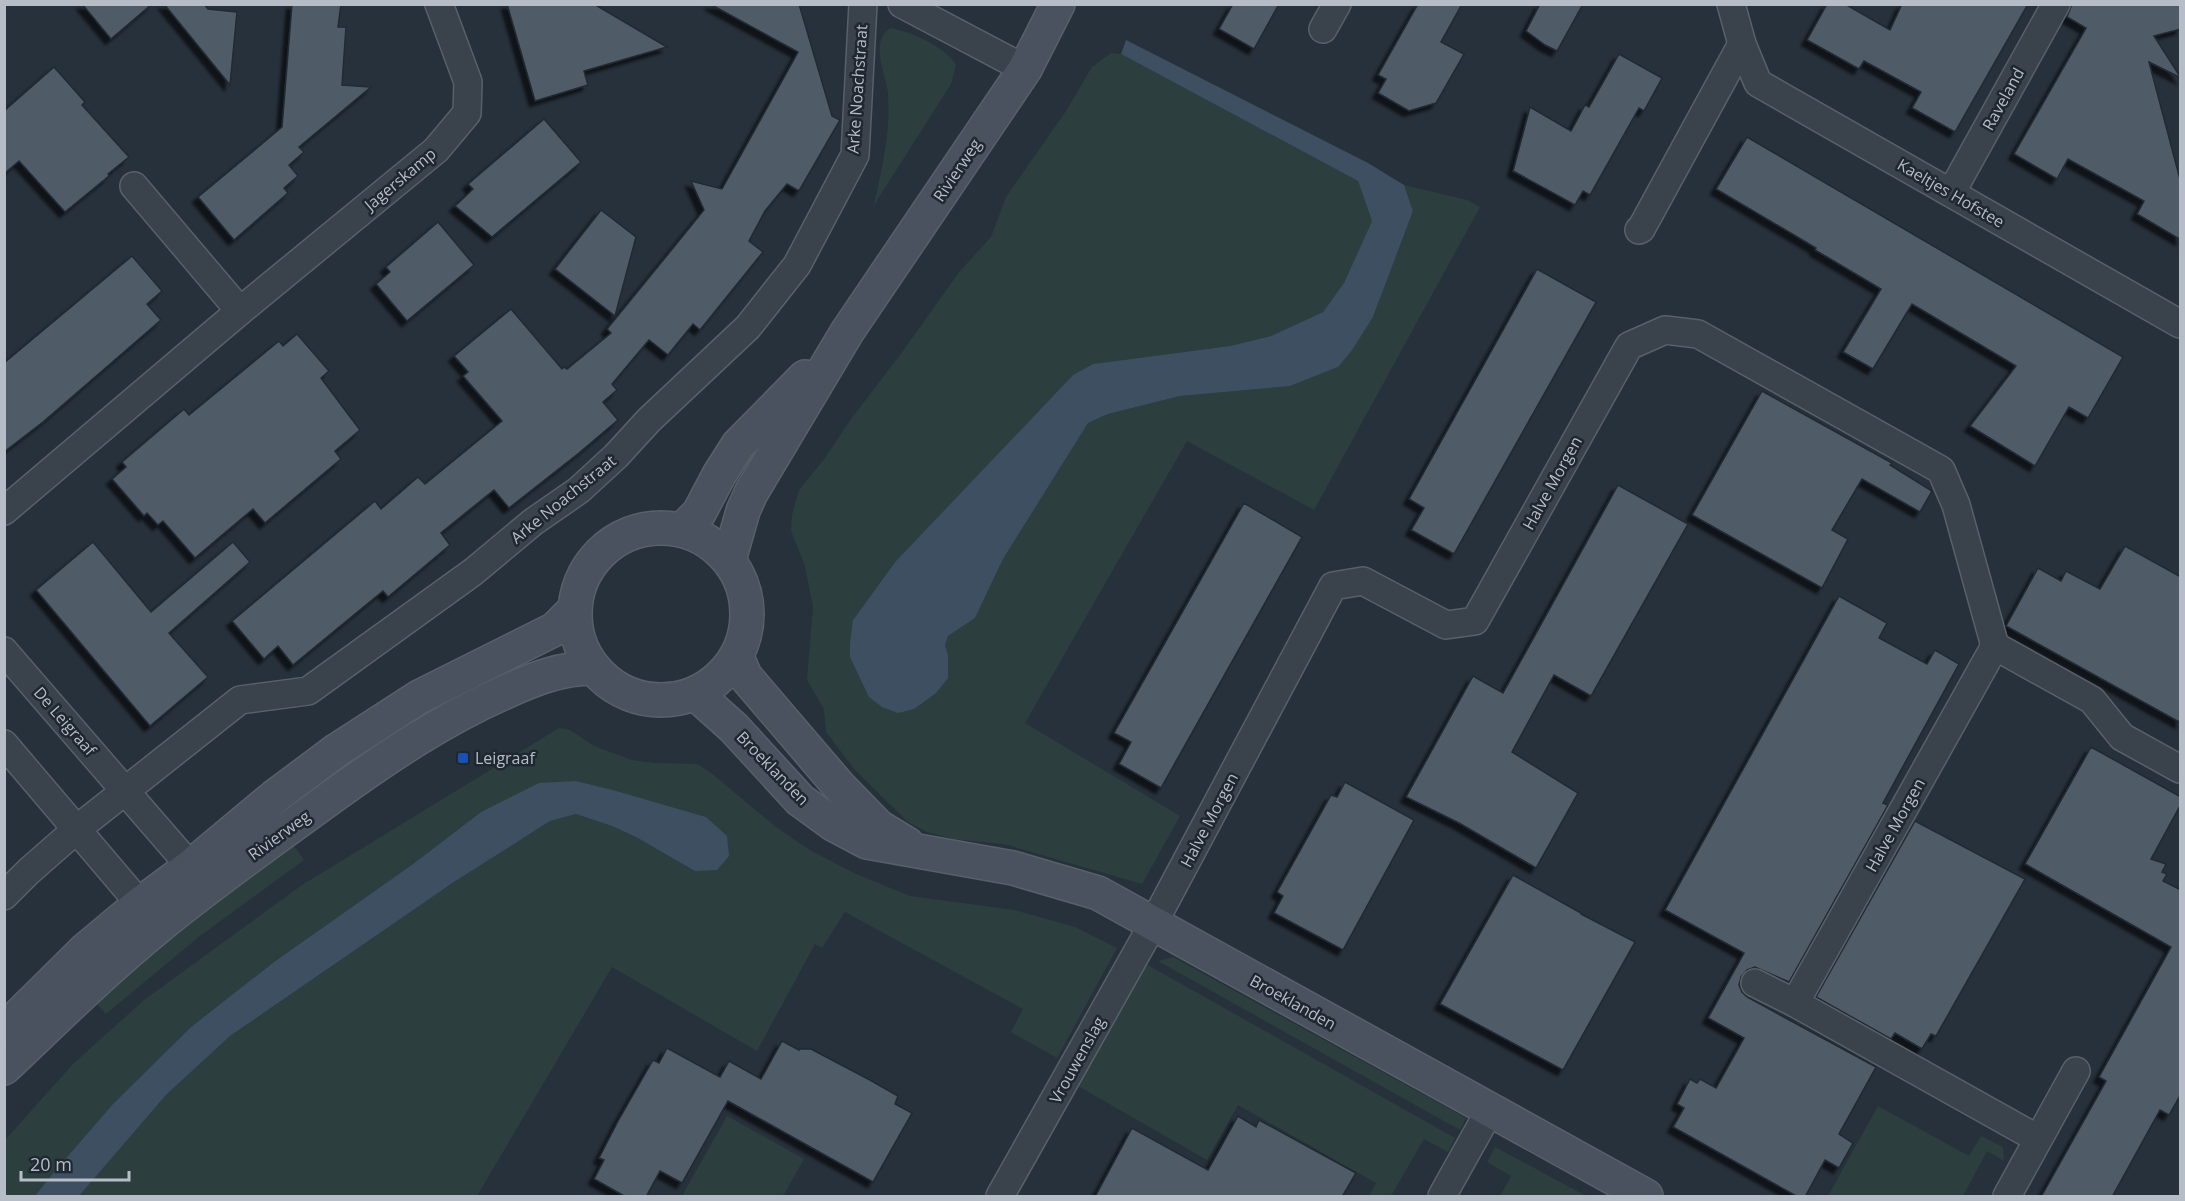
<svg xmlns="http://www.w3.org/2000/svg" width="2185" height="1201" font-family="'Open Sans',sans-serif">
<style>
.green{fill:#2c3f3e}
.water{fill:#3e4f62}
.building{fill:#505b67;stroke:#212933;stroke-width:1.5;filter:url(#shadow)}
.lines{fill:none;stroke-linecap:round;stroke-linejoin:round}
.street-casing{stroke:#58606a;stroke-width:30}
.secondary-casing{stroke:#58606a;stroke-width:36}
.street{stroke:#3a424c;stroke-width:27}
.secondary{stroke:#49525e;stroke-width:33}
.transit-dot{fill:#1a4fb4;stroke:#1f2731;stroke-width:2}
.labels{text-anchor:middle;stroke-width:5;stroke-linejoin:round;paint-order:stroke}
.street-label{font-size:16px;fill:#b6bdc7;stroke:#1f2731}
.poi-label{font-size:16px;fill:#b6bdc7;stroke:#1f2731;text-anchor:start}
</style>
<defs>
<filter id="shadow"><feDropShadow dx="-5.5" dy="5.5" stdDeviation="1.5" flood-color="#0009"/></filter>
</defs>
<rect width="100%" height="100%" fill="#27313b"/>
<g class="green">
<path d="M890,28c21,4 55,18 66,37l-5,19 -77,121c8,-37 17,-73 14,-112 -2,-21 -19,-50 2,-65z"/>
<path d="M1111,53l10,1 237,127 14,40 -28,62 -21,29 -52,24 -41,10 -137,18 -20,11 -177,186 -43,59 95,35 -3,-10 3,-9 27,-18 28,-59 85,-136 20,-9 72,-18 110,-10 48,-19 35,-50 40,-106 -9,-26 63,15 13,7 -166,303 -127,-69 -162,282 155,93 -38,68 -138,-40 -51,-5 -26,-7 -19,-10 -53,-52 -29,-38 -2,-23 -17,-29 6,-73 -8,-41 -14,-35 1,-16 7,-25 26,-32 26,-39 49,-64 60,-84 31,-34 15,-40 60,-86 26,-44z"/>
<path d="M559,728l11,2 24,16 38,14 22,3 43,1 13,8 66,55 32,22 48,25 54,22 104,14 61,17 42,21 -60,110 -46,-26 12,-23 -178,-97 -23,36 -7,-4 -58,107 -145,-84 -135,229h-398l87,-101 64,-59 224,-154 96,-61 26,-7 36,12 26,12 68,-21 -93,-27 -37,-9 -95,31 -68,52 -139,98 -83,65 -78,77 -59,68 -19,24h-30v-56l68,-76 71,-64 158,-115z"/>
<path d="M292,843l12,17 -104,76 -94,78 -12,-13 45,-42z"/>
<path d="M1173,957l293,161 -6,12 -302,-169z"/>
<path d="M1146,964l309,174 -7,14 -24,-13 -33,57h-22l7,-13 -138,-78 -31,55 -129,-74z"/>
<path d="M1878,1106l91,50 12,-20 22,11 1,14 -17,-10 -24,45h-135z"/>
<path d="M727,1116l77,43 -21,37h-101z"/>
<path d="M1495,1147l91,49h-86l11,-20 -24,-14z"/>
</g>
<g class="water">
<path d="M1126,40l242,123 36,22 9,26 -40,106 -21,33 -14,17 -48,19 -110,10 -72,18 -20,9 -85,136 -28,59 -27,18 -3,9 3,10v23l-12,15 -22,16 -16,4 -16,-6 -13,-10 -19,-40v-14l3,-23 43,-59 177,-186 20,-11 137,-18 41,-10 52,-24 21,-29 28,-62 -14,-40 -237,-127z"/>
<path d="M576,781l37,9 93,27 21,19 2,20 -12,14 -22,1 -57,-33 -26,-12 -36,-12 -26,7 -96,61 -224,154 -64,59 -87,101h-44l19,-24 59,-68 78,-77 83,-65 139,-98 68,-52 58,-29z"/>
</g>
<g class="building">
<path d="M82,4h70l-41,35z"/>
<path d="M164,4h40l4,5 29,3 -7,73z"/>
<path d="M292,4h49l-3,23h8l-4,58 29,2 -72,60 5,5 -15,13 9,11 -14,12 4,5 -54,47 -36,-43 84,-70z"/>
<path d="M507,4h87l73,43 -83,24 4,14 -53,16z"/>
<path d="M710,4h89l33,112 8,4 -41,71 -12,-7 -22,27 -16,30 14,11 -63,78 -7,-6 -25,31 -19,-15 -37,44 5,6 -14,12 15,18 -39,33 -70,55 -15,-18 -53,43 9,12 -62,52 -5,-6 -90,74 -15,-19 -14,13 -32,-38 143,-120 6,8 37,-32 7,7 77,-63 -39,-45 5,-4 -14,-16 57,-47 51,60 2,-2 3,2 44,-36 -4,-4 97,-119 -13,-29 31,8 76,-137z"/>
<path d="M1233,4h46l-25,45 -35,-20z"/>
<path d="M1418,4h44l-21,38 23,12 -28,49 -27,8 -31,-18 8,-14 -8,-4z"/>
<path d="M1540,4h43l-26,47 -12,-6 -19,-14z"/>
<path d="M1827,4h18l45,26 12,-26h126l-73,128 -43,-24 9,-16 -57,-31 -5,8 -52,-29z"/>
<path d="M2072,4h109v25l-27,7 27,42 -32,-16 32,121v57l-44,-26 7,-13 -76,-42 -11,20 -43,-25 72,-126 -19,-11z"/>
<path d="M1619,54l43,24 -18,33 -5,-3 -49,87 -7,-4 -8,14 -62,-34 17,-64 41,24 14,-26 4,2z"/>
<path d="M54,67l31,35 -3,3 47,52 -21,17 1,2 -44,36 -46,-51 -15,13v-63z"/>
<path d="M544,119l37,43 -89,75 -37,-31 18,-17 -5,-5z"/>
<path d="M1747,137l376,220 -35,61 -19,-11 -34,59 -65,-40 46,-60 -104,-62 -39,65 -30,-17 38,-63 -66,-39 1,-2 -100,-59z"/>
<path d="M601,210l35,27 -21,79 -60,-47z"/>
<path d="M438,222l36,43 -67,56 -31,-37 14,-12 -4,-5z"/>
<path d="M132,256l30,35 -15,13 14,16 -118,102 -39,30v-89z"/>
<path d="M1537,269l59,33 -142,252 -43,-24 13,-22 -15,-9z"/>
<path d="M297,334l32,37 -8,7 39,52 -25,21 6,8 -76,64 -12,-14 -58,49 -32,-37 -5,4 -11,-12 -3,3 -32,-37 14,-12 -4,-5 62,-53 5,6 90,-74 4,5z"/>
<path d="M1762,391l130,72 -2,2 42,26 -12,21 -58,-33 -30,51 16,9 -26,49 -130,-73z"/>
<path d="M1618,485l70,39 -97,172 -37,-21 -42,77 66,41 -42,75 -77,-45 -53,-26 67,-121 30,17z"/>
<path d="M1244,503l58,34 -141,251 -42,-24 12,-22 -17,-9z"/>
<path d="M93,542l58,70 82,-70 17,20 -81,71 39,44 -58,49 -114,-136z"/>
<path d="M2125,546l56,31v146l-175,-97 32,-58 23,13 5,-10 34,18z"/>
<path d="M1839,596l48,27 -8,15 48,26 8,-14 24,14 -76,139 5,2 -99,177 -34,-15 -8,3 -6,7 -2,8 3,7 5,5 129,70 -37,67 14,9 -14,25 -14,-8 -20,37h-7l-125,-70 11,-19 -7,-4 13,-25 7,4 3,-4 16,9 28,-50 -36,-20 36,-65 -79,-43z"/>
<path d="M2091,747l90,50v7l-30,55 15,5 -4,8 5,2 -4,7 18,9v204l-12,21 -9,-5 -48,87h-71l65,-116 -7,-4 72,-130 -146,-83z"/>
<path d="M1345,782l69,38 -71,130 -69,-37 9,-17 -6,-4 54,-97 6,2z"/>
<path d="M1915,821l110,58 -89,157 -5,-2 -9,15 -27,-16 -4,6 -75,-42z"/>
<path d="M1513,875l68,38v1l54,28 -72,128 -123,-66z"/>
<path d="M782,1041l17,9 1,-1h11l59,31 28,16 -3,8 17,9 -39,69 -145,-81 -46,82 -22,-12 -14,26h-20l-32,-18 10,-19 -5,-2 19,-37 35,-61 6,3 8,-15 53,29 9,-16 32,18z"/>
<path d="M1238,1116l18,11 3,-7 97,53 -14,24h-247l37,-69 76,42z"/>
</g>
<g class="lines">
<g class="street-casing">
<g id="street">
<path d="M902,4l123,65"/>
<path d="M1731,4l11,40 16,39 422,241"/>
<path d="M1323,29l14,-25"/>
<path d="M134,186l106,125"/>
<path d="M1951,193l105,-189"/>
<path d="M1639,230l2,-1 101,-185"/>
<path d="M4,511l236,-200 196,-161 31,-37 1,-31 -29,-78"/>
<path d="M1995,646l-200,357 243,136"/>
<path d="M4,651l199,230"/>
<path d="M4,744l136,160 11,17"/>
<path d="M4,896l25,-25 48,-42 163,-129 68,-9 165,-119 60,-50 46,-32 37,-34 33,-36 99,-93 49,-62 58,-110 8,-151"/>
<path d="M1755,983l40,20"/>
<path d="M1000,1196l153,-272 180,-338 30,-5 83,44 29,-4 154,-275 36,-16 33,4 243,136 15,35 39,141 97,54 30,37 58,32"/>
<path d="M1442,1196l48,-86"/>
<path d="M2007,1196l69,-125"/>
</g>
</g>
<g class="secondary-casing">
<g id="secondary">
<circle cx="661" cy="614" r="86"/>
<path d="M682,530l17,-17 20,-38 19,-30 67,-68"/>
<path d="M729,560l14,-49 8,-18 96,-161 178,-263 33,-65"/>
<path d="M737,657l8,19 94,110 40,41 28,17"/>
<path d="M696,694l38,34 66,72 33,24 34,18 146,26 85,25 548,303"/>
<path d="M4,1030l81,-80 55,-46 50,-37 84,-70 63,-47 82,-53 136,-68 20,-20"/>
<path d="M4,1068c51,-48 100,-97 154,-141 56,-46 116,-88 175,-131 54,-39 109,-76 170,-103 30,-14 58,-25 91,-25"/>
</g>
</g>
<use href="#street" class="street"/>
<use href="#secondary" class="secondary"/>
</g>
<rect class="transit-dot" x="457" y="752" width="12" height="12" rx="3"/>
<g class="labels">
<g class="street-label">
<text transform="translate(857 89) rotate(-86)" y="6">Arke Noachstraat</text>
<text transform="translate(2003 99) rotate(-61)" y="6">Raveland</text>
<text transform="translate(957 170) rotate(-56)" y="6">Rivierweg</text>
<text transform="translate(400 179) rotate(-40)" y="6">Jagerskamp</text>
<text transform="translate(1951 193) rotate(30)" y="6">Kaeltjes Hofstee</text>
<text transform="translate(1552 483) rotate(-61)" y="6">Halve Morgen</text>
<text transform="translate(563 499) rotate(-39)" y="6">Arke Noachstraat</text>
<text transform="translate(65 721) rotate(49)" y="6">De Leigraaf</text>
<text transform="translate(773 768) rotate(46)" y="6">Broeklanden</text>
<text transform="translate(1209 820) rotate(-62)" y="6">Halve Morgen</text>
<text transform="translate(1895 825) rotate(-61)" y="6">Halve Morgen</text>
<text transform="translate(279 835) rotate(-36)" y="6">Rivierweg</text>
<text transform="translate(1293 1002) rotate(29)" y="6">Broeklanden</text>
<text transform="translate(1077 1060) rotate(-61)" y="6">Vrouwenslag</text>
</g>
<g class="poi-label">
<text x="475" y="764">Leigraaf</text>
</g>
</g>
<rect width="2185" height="1201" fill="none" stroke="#b6bdc7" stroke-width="12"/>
<path d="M21 1171v9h108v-9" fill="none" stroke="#b6bdc7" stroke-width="3"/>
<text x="30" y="1171" font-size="18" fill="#b6bdc7" stroke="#1f2731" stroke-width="4.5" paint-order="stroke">20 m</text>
</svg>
